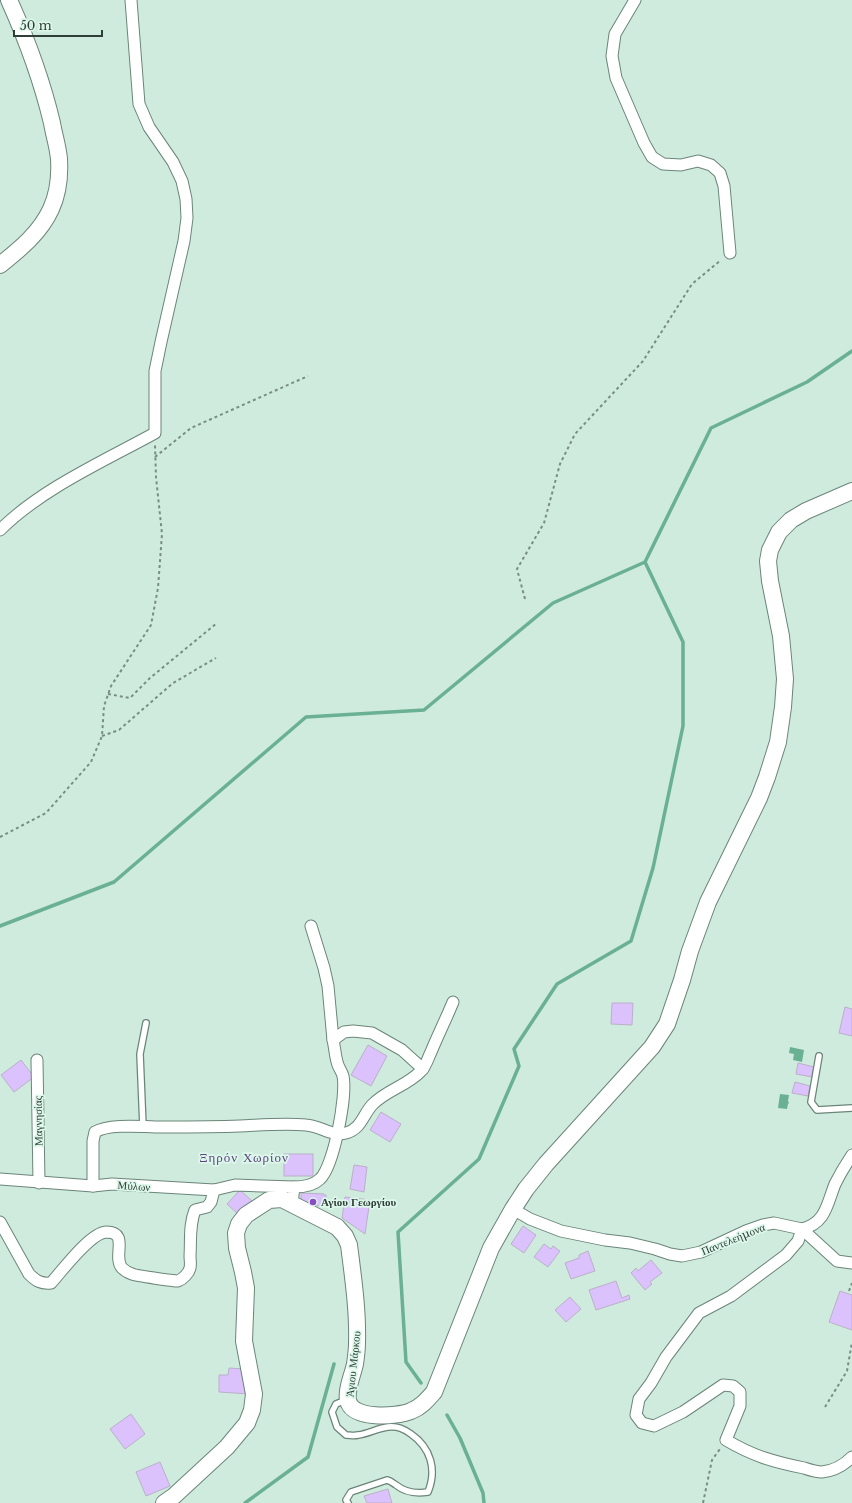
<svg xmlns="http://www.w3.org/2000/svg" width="852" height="1503" font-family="'Libre Baskerville',serif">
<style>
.water{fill:#6ab093}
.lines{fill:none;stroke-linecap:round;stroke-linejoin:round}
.stream{stroke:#6ab093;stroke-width:3.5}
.building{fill:#dcc2fc;stroke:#bab0c8}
.lane-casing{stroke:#6b8579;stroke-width:8}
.street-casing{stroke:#6b8579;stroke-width:13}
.secondary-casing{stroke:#6b8579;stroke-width:18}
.path{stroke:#7a8d84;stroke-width:2;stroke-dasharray:3 3;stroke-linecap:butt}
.lane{stroke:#fff;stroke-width:5.5}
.street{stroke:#fff;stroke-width:11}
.secondary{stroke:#fff;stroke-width:16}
.poi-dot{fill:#884bc1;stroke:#dcf8eb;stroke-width:1.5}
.labels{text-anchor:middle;stroke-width:3.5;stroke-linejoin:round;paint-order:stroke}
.street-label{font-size:11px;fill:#313d37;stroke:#dcf8eb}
.poi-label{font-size:11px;font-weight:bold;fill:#313d37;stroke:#dcf8eb;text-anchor:start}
.quarter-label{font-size:13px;letter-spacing:1px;fill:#60437f;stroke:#dcf8eb}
</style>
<rect width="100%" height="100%" fill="#cfebde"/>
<g class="water">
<path d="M790,1047l14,3 -2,12 -9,-2 1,-6 -5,-1z"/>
<path d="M780,1094l9,1 -1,6 1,2 -1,1 -1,5 -9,-1z"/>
</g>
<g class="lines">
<g class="stream">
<path d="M0,926l114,-44 192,-165 118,-7 129,-107 92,-41 66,-134 96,-46 45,-31"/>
<path d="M421,1383l-15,-21 -8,-130 81,-73 40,-93 -5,-17 43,-65 74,-43 22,-73 30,-142v-84l-38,-80"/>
<path d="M447,1415l13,23 23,55 1,10"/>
<path d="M245,1503l63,-46 26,-93"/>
</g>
</g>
<g class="building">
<path d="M612,1003h21l-1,22 -21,-1z"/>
<path d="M845,1007l7,2v27l-13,-3z"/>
<path d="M368,1045l19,11 -16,30 -20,-11z"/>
<path d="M21,1060l13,17 -20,15 -13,-17z"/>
<path d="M798,1063l16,4 -2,10 -16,-3z"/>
<path d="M795,1082l15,4 -2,10 -16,-3z"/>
<path d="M381,1112l20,12 -11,18 -20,-12z"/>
<rect x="284" y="1154" width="29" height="22"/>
<path d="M354,1165l13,2 -3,25 -14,-3z"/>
<path d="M240,1190l13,12 -13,14 -13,-12z"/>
<path d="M301,1193l23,1 -1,1h3v11l-25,-1z"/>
<path d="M345,1197l25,3 -5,34 -23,-16z"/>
<path d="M523,1226l13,9 -12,18 -13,-9z"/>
<path d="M544,1244l7,5 2,-3 7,5 -12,16 -14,-10z"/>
<path d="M588,1251l7,20 -24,8 -6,-16 14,-5v-3z"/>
<path d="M651,1260l11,13 -12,9 2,2 -7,6 -14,-17 5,-5 2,3z"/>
<path d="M616,1281l6,17 7,-3 1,4 -34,11 -7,-20z"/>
<path d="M840,1291l12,4v35l-23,-8z"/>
<path d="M570,1297l11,12 -15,13 -11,-12z"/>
<path d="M229,1368l16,1 4,25 -30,-2v-17h9z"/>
<path d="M131,1414l14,20 -20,15 -15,-20z"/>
<path d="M160,1462l10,24 -24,10 -10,-24z"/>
<path d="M388,1489l4,14h-25l-3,-7z"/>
</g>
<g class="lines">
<g class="lane-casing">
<g id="lane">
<path d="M819,1056l-8,46 6,8 35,-2"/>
<path d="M143,1127l-3,-73 6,-31"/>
<path d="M346,1400l-10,4 -4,8 5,15 9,8c4,0 8,1 12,0 10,-1 20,-7 30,-8 10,-1 16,2 23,7 20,14 26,36 17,58 -12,2 -22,1 -32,-7 -3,-2 -5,-4 -9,-5l-36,12 -5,8 2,3"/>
</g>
</g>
<g class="street-casing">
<g id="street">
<path d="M635,0l-20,34 -3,22 4,22 28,65 8,14 11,7 18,1 17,-4 13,4 9,8 4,13 6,67"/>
<path d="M0,530c41,-41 104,-69 155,-97v-62l6,-29 23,-101 3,-23 -1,-19 -4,-18 -9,-19 -24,-35 -10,-23 -8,-104"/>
<path d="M311,926l13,42 4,18 5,54"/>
<path d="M37,1060l2,123"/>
<path d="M852,1155c-6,9 -12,19 -17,29 -8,20 -9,39 -33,45l-4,12 -12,14 -55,41 -32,17 -33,44 -15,26 -12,16 -3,16 6,8 12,3 29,-14 40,-27 10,1 7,6v14l-14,34c27,16 48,22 78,28 6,2 13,4 18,4 11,-1 22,-7 30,-15"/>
<path d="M0,1179l93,7 19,-2 102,6 21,-5 59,2 -2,16"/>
<path d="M93,1186v-45l2,-9c14,-9 52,-5 69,-5 25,0 50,0 76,-1 22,-1 44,-3 66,-1 15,1 26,12 40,8 15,-4 17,-18 26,-28 14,-15 35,-19 49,-34 5,-5 7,-13 10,-19 7,-17 15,-33 22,-50"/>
<path d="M294,1187c9,0 19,-1 26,-8 14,-13 27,-84 23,-103 -1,-4 -4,-8 -5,-11 -3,-8 -3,-17 -5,-25l11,-8 9,-1 19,2 30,17 21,19"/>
<path d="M513,1209l17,10 31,12 44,9 25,3 25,6 15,5 12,2 19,-4 45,-21 17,-6 11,-2 28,6 35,32 15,2"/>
<path d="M0,1222l29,52c7,7 12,10 22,9 11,-12 39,-50 55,-51 24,0 6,24 16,36 2,2 7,5 10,6 5,2 42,7 46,7 5,-2 11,-8 12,-13 1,-4 0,-9 0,-12 1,-16 -1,-31 5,-46l12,-3 4,-5 3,-12"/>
</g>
</g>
<g class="secondary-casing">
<g id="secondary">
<path d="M0,265c20,-16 40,-32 51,-56 7,-15 9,-33 8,-50 -1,-12 -5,-24 -7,-36 -10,-42 -25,-83 -43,-123"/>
<path d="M164,1503l10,-7 53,-49 20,-24 5,-13 2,-16 -10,-53 2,-53 -3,-16 -6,-24 -1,-15 3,-9 7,-9 23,-15 13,-1 55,28 8,9 4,9c4,32 9,65 8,98 0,7 -1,14 -2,21 -2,10 -9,25 -7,36 3,20 49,17 63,11 10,-4 16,-11 23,-19l57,-144 22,-39 13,-20 20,-25 106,-117 15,-23 15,-44 8,-29 18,-49 51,-104 8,-21 11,-35 5,-35 2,-28 -4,-43 -11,-55 -2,-20 2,-11 9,-18 12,-12 15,-9 46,-20"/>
</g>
</g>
<g class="path">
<path d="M155,457l36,-29 117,-52"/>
<path d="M525,599l-8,-30 27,-46 16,-59 15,-30 68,-73 49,-77 29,-24"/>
<path d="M108,694l22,4 20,-20 67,-55"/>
<path d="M102,736l17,-6 54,-47 43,-25"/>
<path d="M0,837l46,-24 45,-51 11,-26 2,-30 7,-20 40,-61 7,-37 4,-54 -6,-57 -1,-32"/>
<path d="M849,1291l3,-8"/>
<path d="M825,1407l22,-36 5,-29"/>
<path d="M703,1503l9,-43 8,-11"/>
</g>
<use href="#lane" class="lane"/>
<use href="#street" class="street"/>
<use href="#secondary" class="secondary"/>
</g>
<circle class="poi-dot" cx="313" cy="1202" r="4"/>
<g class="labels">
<g class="street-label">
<text transform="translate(38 1121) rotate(-91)" y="4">Μαγνησίας</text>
<text transform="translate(134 1186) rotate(4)" y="4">Μύλων</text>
<text transform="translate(733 1239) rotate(-22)" y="4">Παντελεήμονα</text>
<text transform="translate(353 1364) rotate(-84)" y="4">Άγιου Μάρκου</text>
</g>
<g class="poi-label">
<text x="321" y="1206">Αγίου Γεωργίου</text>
</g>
<g class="quarter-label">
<text x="244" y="1162">Ξηρόν Χωρίον</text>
</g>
</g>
<path d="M14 30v6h88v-6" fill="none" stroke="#313d37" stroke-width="2"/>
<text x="20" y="30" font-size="12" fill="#313d37" stroke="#dcf8eb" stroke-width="3" paint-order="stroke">50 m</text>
</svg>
